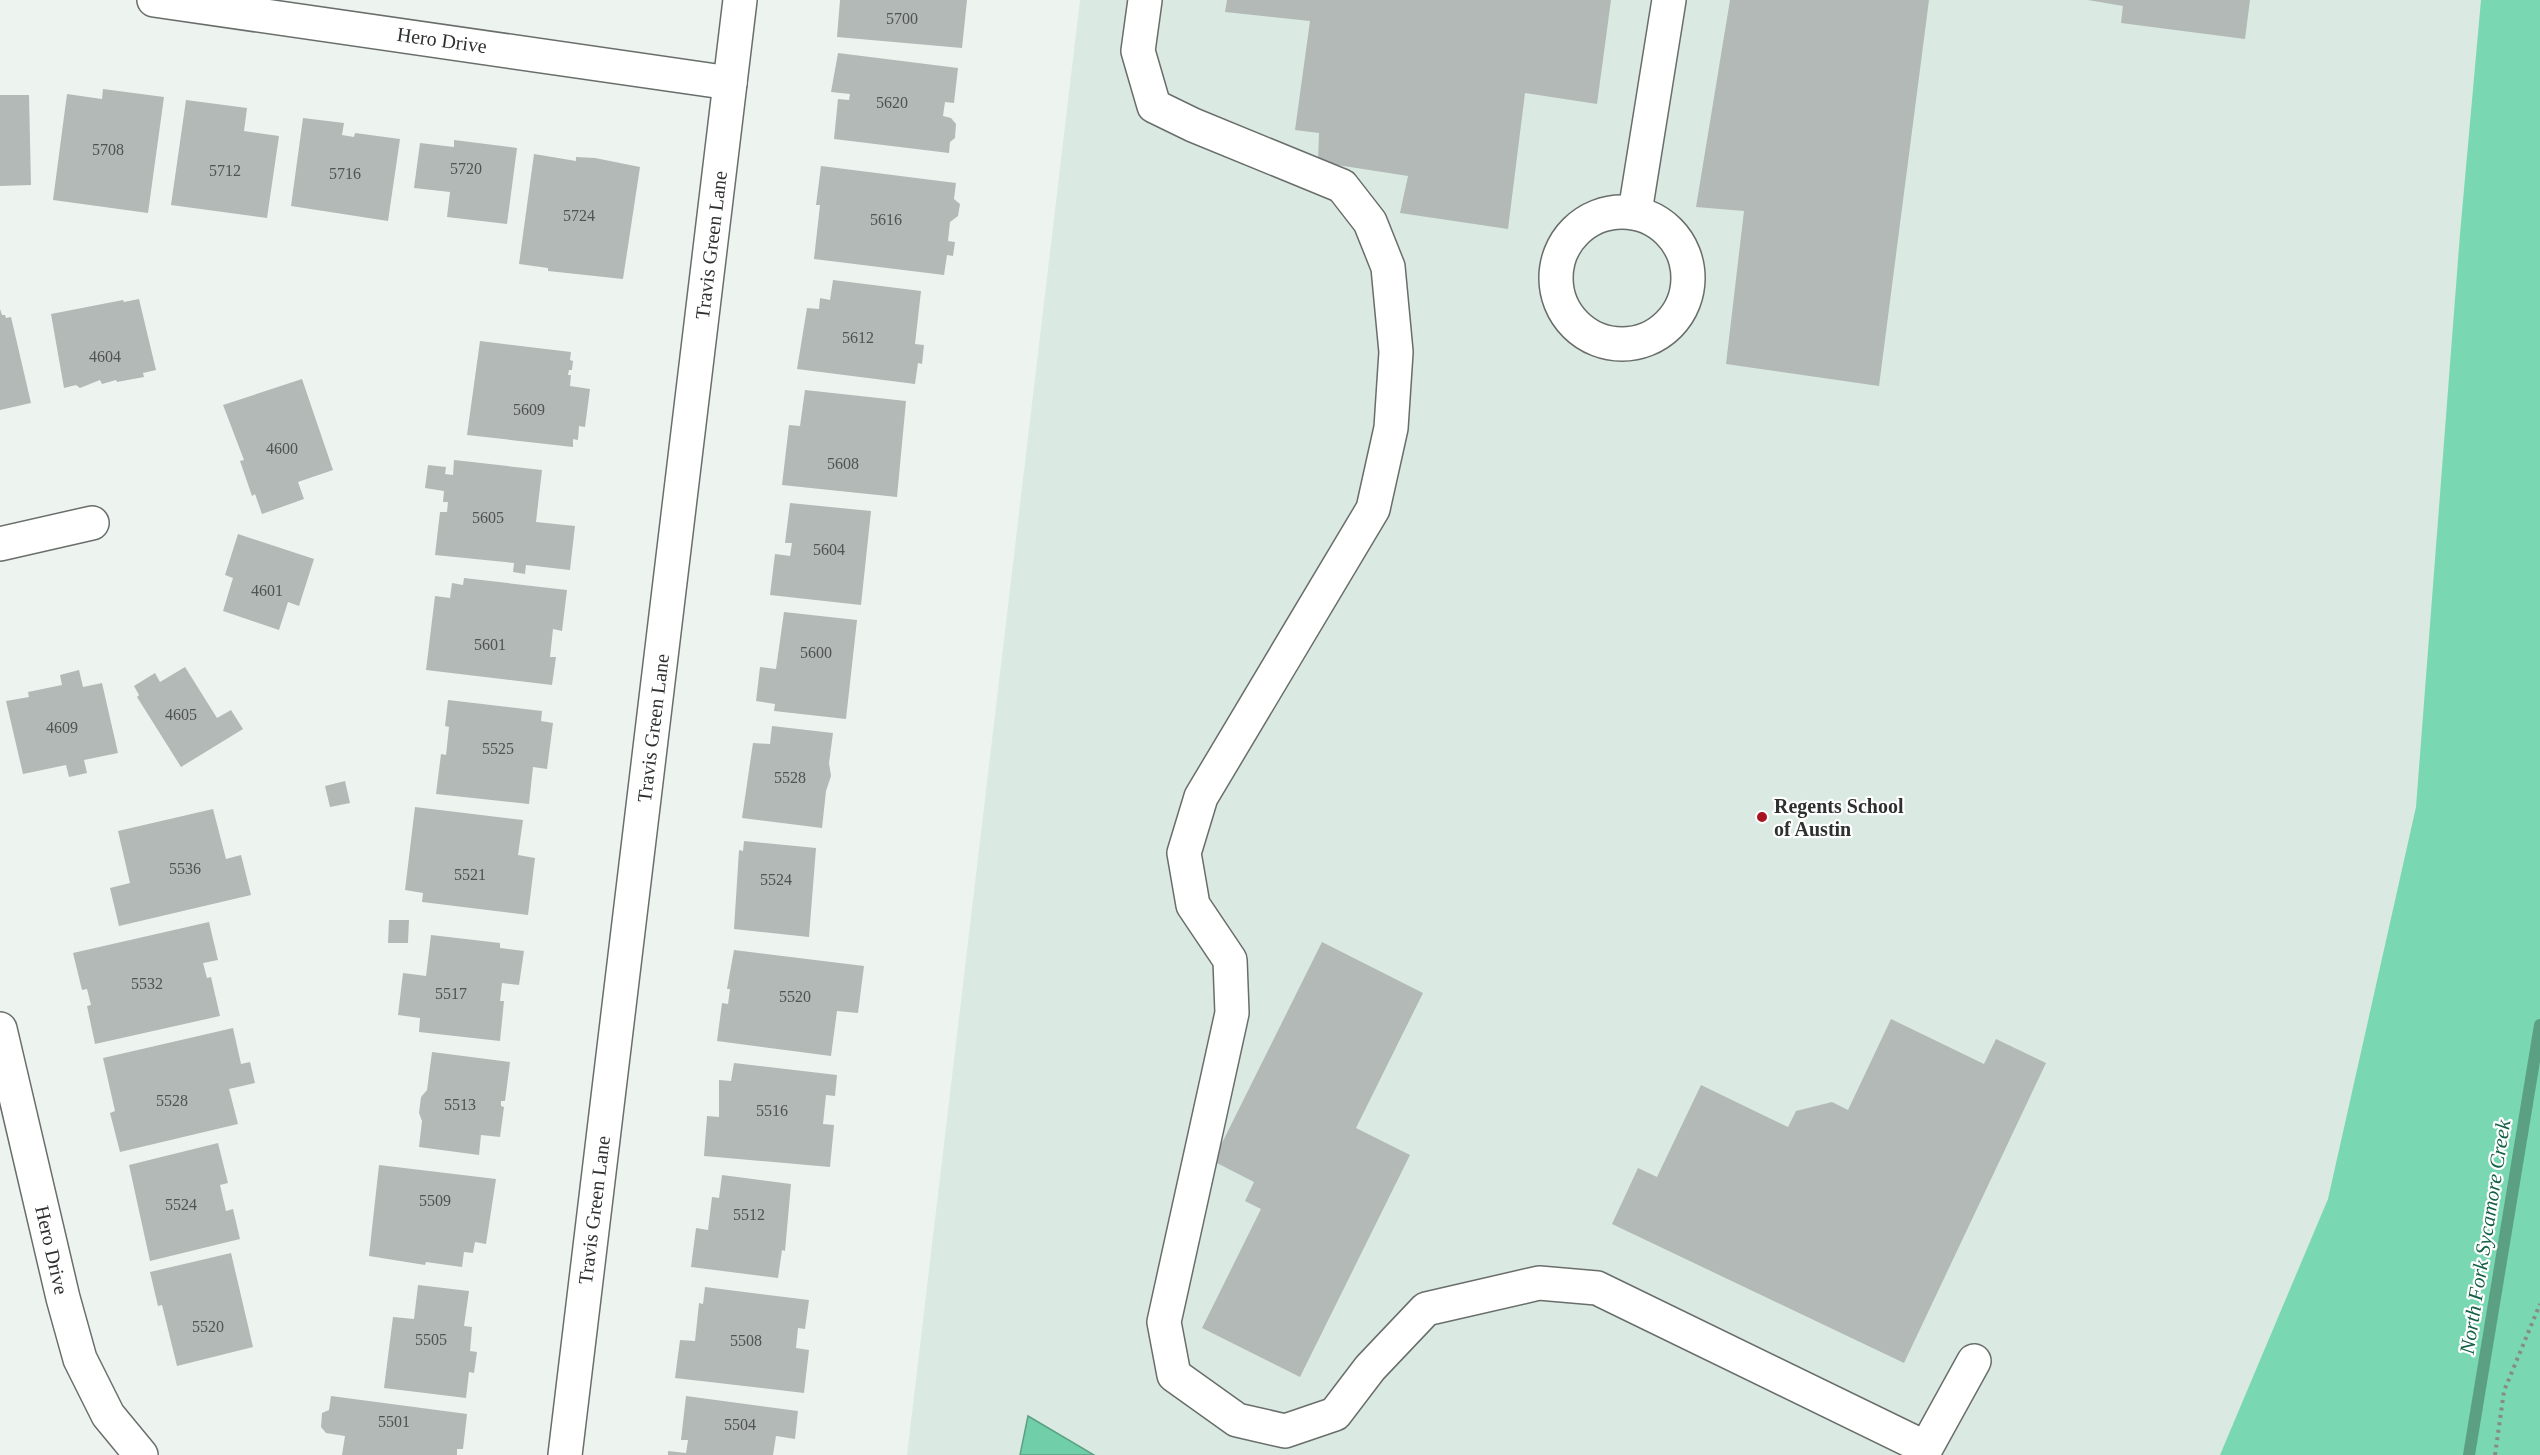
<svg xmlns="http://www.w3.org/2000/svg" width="2540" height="1455" font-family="Georgia,serif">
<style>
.built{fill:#dae9e2}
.forest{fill:#79d8b1}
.water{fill:#70cfa8;stroke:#5ca084;stroke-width:1.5}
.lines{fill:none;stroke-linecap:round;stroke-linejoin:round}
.stream{stroke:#5ca084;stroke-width:12}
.building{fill:#b3b9b6}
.minor-casing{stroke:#696e6b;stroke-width:36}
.path{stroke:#868b88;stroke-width:4;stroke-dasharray:3 4.5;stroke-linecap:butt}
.minor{stroke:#fff;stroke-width:33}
.poi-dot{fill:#a91320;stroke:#fff;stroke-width:2}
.labels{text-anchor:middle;stroke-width:4.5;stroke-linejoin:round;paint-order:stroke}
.number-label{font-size:16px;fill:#4f5351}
.street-label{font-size:20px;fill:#2e312f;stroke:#fff}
.poi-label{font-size:20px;font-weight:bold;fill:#2e312f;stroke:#fff;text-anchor:start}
.water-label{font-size:21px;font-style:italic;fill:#145f45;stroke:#fff}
</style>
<rect width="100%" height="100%" fill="#edf4f0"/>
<path class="built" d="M1080,0h1460v1455h-1633z"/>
<path class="forest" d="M2481,0h59v1455h-320l108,-256 88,-392 44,-573z"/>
<path class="water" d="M1028,1416l66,39h-74z"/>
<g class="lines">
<path class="stream" d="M2469,1455l71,-430"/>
</g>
<g class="building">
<path d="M840,0h127l-5,48 -125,-11z"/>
<path d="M1227,0h384l-14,104 -72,-11 -17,136 -108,-16 8,-37 -90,-14 1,-29 -24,-3 15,-109 -85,-9z"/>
<path d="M1730,0h199l-50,386 -153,-22 18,-153 -48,-4z"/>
<path d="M2088,0h162l-5,39 -124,-16 2,-17z"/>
<path d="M838,53l120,15 -4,35 -9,-1 -2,14 8,2 5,6 -1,14 -5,4 -1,11 -115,-14 4,-40 11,1 1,-6 -19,-2z"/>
<path d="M103,89l61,8 -16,116 -95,-13 14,-106 35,5z"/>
<path d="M0,95h29l2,90 -31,1z"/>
<path d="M186,100l61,8 -3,23 35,5 -12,82 -96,-13z"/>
<path d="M303,118l41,5 -2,12 12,2 1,-4 45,6 -12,82 -97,-15z"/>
<path d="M454,140l63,8 -10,76 -60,-7 3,-25 -36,-4 6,-45 34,4z"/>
<path d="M534,154l42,7v-4l19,1 45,9 -17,112 -75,-8v-3l-29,-4z"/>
<path d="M821,166l135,17 -2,16 6,5 -2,12 -8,6 -2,19 7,1 -2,14 -6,-1 -3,20 -130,-16 6,-54h-4z"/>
<path d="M833,280l88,11 -6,53 9,1 -2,19 -4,-1 -3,21 -118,-15 10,-61 12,1 1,-11 10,2z"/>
<path d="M139,299l17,71 -13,3 1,4 -27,5 -1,-2 -14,4 -2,-4 -20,8 -4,-3 -12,3 -13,-74 72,-14 1,2z"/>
<path d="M0,309l2,6h3l1,3 5,-1 20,86 -31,7z"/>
<path d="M480,341l91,11 -1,8 3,1 -1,9h-3l-1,5h3l-1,11 20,3 -5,38 -6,-1 -1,14 -5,-1v8l-106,-12z"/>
<path d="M302,379l31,91 -35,12 6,17 -42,15 -7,-20 -3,2 -12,-35 4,-1 -21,-55z"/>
<path d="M805,390l101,11 -9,96 -115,-12 7,-60 11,1z"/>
<path d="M454,460l88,10 -6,52 39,4 -5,44 -44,-5 -1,9 -12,-2 1,-9 -79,-8 5,-43h7l1,-10h-5l1,-11 -19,-3 3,-23 18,2 -1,7 8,1z"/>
<path d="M790,503l81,8 -10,94 -91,-10 5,-41 15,2 2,-13h-7z"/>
<path d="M238,534l76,25 -15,47 -11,-4 -9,28 -56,-19 10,-33 -8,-3z"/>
<path d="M464,578l103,12 -5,41 -9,-2 -3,28h6l-4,28 -126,-15 9,-74 15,2 2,-15 11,2z"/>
<path d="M784,612l73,8 -11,99 -72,-8 1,-7 -19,-3 4,-34 16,2z"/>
<path d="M185,667l32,51 14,-8 12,19 -62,38 -44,-70 2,-2 -5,-9 21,-13 5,9z"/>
<path d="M79,670l4,17 19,-4 16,70 -34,7 3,13 -18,4 -3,-12 -43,9 -17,-73 23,-4 -1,-5 34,-7 -2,-10z"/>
<path d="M448,700l94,11 -1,10 12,2 -6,46 -14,-2 -4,37 -93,-10 5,-40 5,1 3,-28 -4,-1z"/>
<path d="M772,726l61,7 -4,30 2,13 -5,15 -4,37 -80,-10 11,-75 17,1z"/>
<path d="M345,781l5,22 -20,4 -5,-21z"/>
<path d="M415,807l108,13 -5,35 17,3 -7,57 -106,-13 1,-9 -18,-3z"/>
<path d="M213,809l13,50 15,-4 10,40 -132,31 -9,-38 20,-5 -12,-52z"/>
<path d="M744,841l72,7 -7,89 -75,-8 5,-79 4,1z"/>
<path d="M389,920h20l-1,23h-20z"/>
<path d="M209,922l9,38 -15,3 4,15 4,-1 9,39 -125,28 -8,-38 4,-1 -4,-16 -5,1 -9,-37z"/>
<path d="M431,935l69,8v5l24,3 -5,34 -17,-2 -2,18h4l-4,40 -81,-9 1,-14 -22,-3 5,-42 23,3z"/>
<path d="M1322,942l101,51 -67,135 54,27 -110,222 -98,-49 59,-119 -16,-8 9,-19 -41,-21z"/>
<path d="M734,950l130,16 -6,47 -21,-2 -6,45 -114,-15 5,-38 6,1 2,-15h-3z"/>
<path d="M1891,1019l93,45 12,-25 50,24 -142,300 -292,-139 26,-56 19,9 44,-92 87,42 8,-16 36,-9 16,8z"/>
<path d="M233,1028l8,36 9,-2 5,21 -26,6 9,35 -118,28 -10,-39 5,-2 -12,-53z"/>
<path d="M432,1052l78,10 -5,39h-4v5l3,1 -4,30 -19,-2 -2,20 -60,-8 3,-26 -3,-8 2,-16 6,-7z"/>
<path d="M734,1063l103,12 -2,21 -9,-1 -3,29 11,1 -4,42 -126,-11 3,-40 12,1v-37l12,1z"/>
<path d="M218,1143l10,40 -8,2 6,26 7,-2 7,30 -90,22 -21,-96z"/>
<path d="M379,1165l117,14 -10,65 -11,-2 -2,11 -9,-1 -2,15 -36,-5 -1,3 -56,-9z"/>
<path d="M722,1175l69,9 -6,67 -3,-1 -4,28 -87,-11 5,-39 12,2 4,-33 7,1z"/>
<path d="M231,1253l22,94 -76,19 -15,-61 -4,1 -8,-34z"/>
<path d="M418,1285l51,6 -5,35 8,1 -2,24 7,1 -3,21 -5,-1 -3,26 -82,-10 9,-71 21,2z"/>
<path d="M705,1287l104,13 -4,29 -7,-1 -2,20 13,2 -5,43 -129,-15 5,-38 15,1 4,-38 4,1z"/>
<path d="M331,1396l136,18 -4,35h-6v6h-115l3,-19 -19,-3 -5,-6 1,-14 7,-3z"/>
<path d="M686,1396l112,15 -3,28 -19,-3 -3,19h-105v-4l18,2 2,-13h-7z"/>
</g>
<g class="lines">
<g class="minor-casing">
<g id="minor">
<path d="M154,0l576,83"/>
<path d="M1145,0l-7,51 16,55 39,19 149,61 28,36 18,45 8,85 -5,76 -18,81 -172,288 -17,56 9,52 37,55 2,53 -68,309 10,53 63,45 48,11 50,-17 35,-46 56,-59 113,-26 58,5 329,160 48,-87"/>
<circle cx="1622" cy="278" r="66"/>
<path d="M1635,212l34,-212"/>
<path d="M0,544l92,-21"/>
<path d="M0,1029l63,269 17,61 28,56 33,40"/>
<path d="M565,1455l175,-1455"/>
</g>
</g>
<path class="path" d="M2495,1455l9,-64 36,-87"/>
<use href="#minor" class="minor"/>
</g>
<circle class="poi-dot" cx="1762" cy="817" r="6"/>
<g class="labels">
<g class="number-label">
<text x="902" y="24">5700</text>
<text x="892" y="108">5620</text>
<text x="108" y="155">5708</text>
<text x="466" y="174">5720</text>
<text x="225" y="176">5712</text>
<text x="345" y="179">5716</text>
<text x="579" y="221">5724</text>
<text x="886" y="225">5616</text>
<text x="858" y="343">5612</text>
<text x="105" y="362">4604</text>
<text x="529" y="415">5609</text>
<text x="282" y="454">4600</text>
<text x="843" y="469">5608</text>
<text x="488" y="523">5605</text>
<text x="829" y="555">5604</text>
<text x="267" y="596">4601</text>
<text x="490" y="650">5601</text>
<text x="816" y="658">5600</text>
<text x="181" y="720">4605</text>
<text x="62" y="733">4609</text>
<text x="498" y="754">5525</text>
<text x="790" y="783">5528</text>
<text x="185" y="874">5536</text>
<text x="470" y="880">5521</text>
<text x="776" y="885">5524</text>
<text x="147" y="989">5532</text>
<text x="451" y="999">5517</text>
<text x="795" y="1002">5520</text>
<text x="172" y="1106">5528</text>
<text x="460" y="1110">5513</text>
<text x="772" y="1116">5516</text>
<text x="435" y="1206">5509</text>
<text x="181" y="1210">5524</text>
<text x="749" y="1220">5512</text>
<text x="208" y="1332">5520</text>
<text x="431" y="1345">5505</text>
<text x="746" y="1346">5508</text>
<text x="394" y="1427">5501</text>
<text x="740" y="1430">5504</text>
</g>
<g class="street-label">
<text transform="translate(442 40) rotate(8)" y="7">Hero Drive</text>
<text transform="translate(711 245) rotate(-83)" y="7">Travis Green Lane</text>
<text transform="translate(653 728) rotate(-83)" y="7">Travis Green Lane</text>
<text transform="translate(594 1210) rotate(-83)" y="7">Travis Green Lane</text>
<text transform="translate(52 1250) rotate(77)" y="7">Hero Drive</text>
</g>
<g class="poi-label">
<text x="1774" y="813">Regents School<tspan x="1774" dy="23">of Austin</tspan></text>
</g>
<g class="water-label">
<text transform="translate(2485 1237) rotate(-81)" y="7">North Fork Sycamore Creek</text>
</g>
</g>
</svg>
